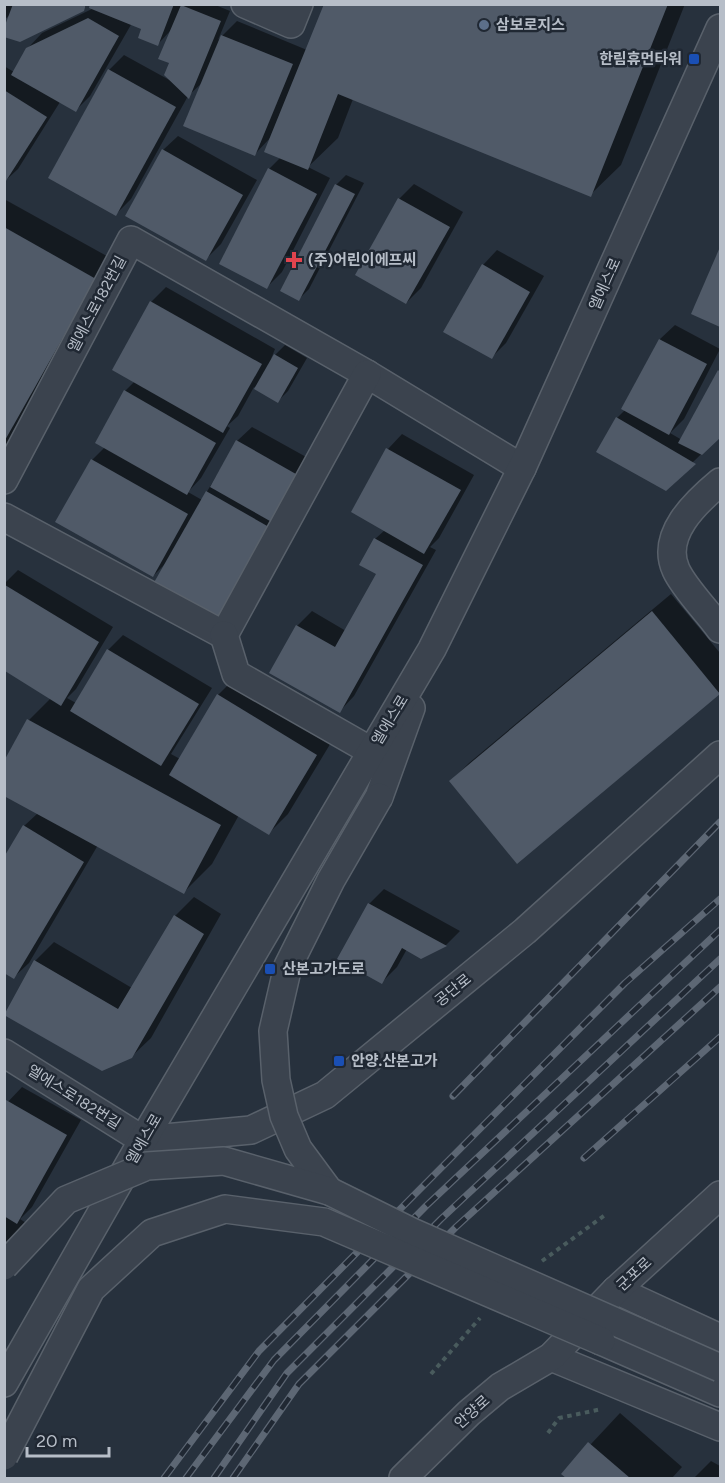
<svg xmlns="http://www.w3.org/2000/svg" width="725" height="1483" font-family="Figtree,'Noto Sans KR',sans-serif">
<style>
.shadow{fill:#0007}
.building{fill:#505a68}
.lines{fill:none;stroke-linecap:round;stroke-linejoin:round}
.minor-casing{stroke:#59616b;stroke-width:30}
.path{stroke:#495b5d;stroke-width:4;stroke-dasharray:4.5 4.5;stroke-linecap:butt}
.minor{stroke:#3b434e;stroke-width:27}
.rail-casing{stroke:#5d6774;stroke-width:7}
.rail{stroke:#202833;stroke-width:4.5;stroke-dasharray:14;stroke-linecap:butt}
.minor-bridge-casing{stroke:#59616b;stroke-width:30;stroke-linecap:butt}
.minor-bridge{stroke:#3b434e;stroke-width:27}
.service-dot{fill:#5c6f8a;stroke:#202833;stroke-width:2}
.transit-dot{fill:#1a4fb4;stroke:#202833;stroke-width:2}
.health-dot{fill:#e0444e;stroke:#202833;stroke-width:2}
.labels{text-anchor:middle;stroke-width:5;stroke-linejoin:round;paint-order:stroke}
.poi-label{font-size:15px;font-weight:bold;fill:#b7bec8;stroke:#202833;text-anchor:start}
.street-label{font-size:15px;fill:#b7bec8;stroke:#202833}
</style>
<rect width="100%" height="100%" fill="#27313d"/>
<g class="shadow">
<path d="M4,4h84l-5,5 -71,4 -8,7z"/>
<path d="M92,4h90l-1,3 2,-3h30l17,7 -12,29 19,-19 70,29 18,-46h360l-64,161 -31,30 -237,-96 -15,39 -30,29 22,11 -48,94 -15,15 2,-118 12,-12 -9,-21 -17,18 -53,-71 -14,13 -57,103 -15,15 -7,-144 15,-15 49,27 -1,-53 -14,15 -15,-16 -11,-5 -42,73 -14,14 -16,-8 -42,67 -14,13v-116l10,6 13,-23 15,-16 52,-25z"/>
<path d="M178,136l79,44 -36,64 -15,15 -43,-109z"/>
<path d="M346,175l18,8 -55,106 -10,10 37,-114z"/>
<path d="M414,184l49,28 -42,76 -15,15 -7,-104z"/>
<path d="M4,199l110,61 -110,194z"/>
<path d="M497,250l47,26 -38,67 -14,14 -9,-92z"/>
<path d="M720,251v75l-27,-12z"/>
<path d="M166,287l109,62 -4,10 14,-14 22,13 -19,33 -10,10 -24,-14 -16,29 -11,10 3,2 -29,50 -13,14 14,8 35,-59 15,-14 65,36 -80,146 -71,-46 -13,13 -61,-116 13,-13 20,-56 10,-10 16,-79z"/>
<path d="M675,325l45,24 -36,70 -14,14 12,7 38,-70v66l-55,53 -48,-71 8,-8 -2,-1 37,-70z"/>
<path d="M402,434l72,41 -35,63 -9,9 6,3 -82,146 -14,15 -43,-85 15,-15 34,20 32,-57 -3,-35 10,-9 3,-81z"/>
<path d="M18,570l95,57 -37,62 -9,9 9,5 32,-53 15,-15 89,53 -41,66 9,5 38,-64 19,-19 98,60 -47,78 -19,19 -30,-18 -27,49 -28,28 -86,-47 -69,118 -15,14 10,-151 14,-13 -9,-93 22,-22 -47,-29v-85z"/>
<path d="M671,594l49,59v38l-203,170 -66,-80 18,-18z"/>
<path d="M384,889l76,42 -14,14 -25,12 -14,-8 -10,18 -15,15 -13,-78z"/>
<path d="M194,897l27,17 -70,124 -20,19 -96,-96 19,-19 78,46 43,-72z"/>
<path d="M22,1087l59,33 -49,87 -12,12 6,4 -22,34v-151z"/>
<path d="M620,1413l62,54 -10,11h-103l-6,-4z"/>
<path d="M711,1461l9,5v12h-26z"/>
</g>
<g class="building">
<path d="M13,4h73l-2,7 -64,31 -16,-5v-9z"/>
<path d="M90,4h84l-16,42 -20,-8 3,-9 -52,-21z"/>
<path d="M324,4h344l-77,193 -253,-103 -30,76 -44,-18z"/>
<path d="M181,5l40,16 -32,78 -25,-24 5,-12 -11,-4z"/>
<path d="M88,18l31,18 -43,76 -65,-37 15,-27z"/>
<path d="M221,35l72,29 -38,92 -72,-30z"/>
<path d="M108,69l68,38 -60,109 -68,-38z"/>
<path d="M4,90l43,27 -43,67z"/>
<path d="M162,149l81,46 -37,66 -81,-45z"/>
<path d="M268,168l49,26 -50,95 -48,-25z"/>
<path d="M335,184l20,10 -56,107 -19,-10z"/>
<path d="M398,198l52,29 -44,77 -51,-29z"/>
<path d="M4,227l92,52 -92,163z"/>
<path d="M720,247v80l-29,-13z"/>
<path d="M482,264l48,28 -38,67 -49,-27z"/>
<path d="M150,301l112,63 -39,69 -111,-63z"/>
<path d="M659,339l48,25 -38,71 -48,-26z"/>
<path d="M274,354l24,14 -20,35 -24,-14z"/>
<path d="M718,370l2,2v66l-18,17 -24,-12z"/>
<path d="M124,390l92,53 -29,52 -92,-52z"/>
<path d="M616,417l80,47 -30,27 -70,-39z"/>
<path d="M236,440l67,38 -26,47 -67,-38z"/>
<path d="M386,448l75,42 -37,64 -73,-42z"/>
<path d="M91,459l97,55 -35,63 -98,-55z"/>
<path d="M206,491l70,40 -53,95 -71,-40z"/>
<path d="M374,538l49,27 -83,148 -71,-40 27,-48 39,22 41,-73 -17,-9z"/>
<path d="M5,585l94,57 -38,64 -56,-35z"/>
<path d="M652,611l68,83 -203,170 -68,-83z"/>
<path d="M107,649l92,55 -38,62 -91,-55z"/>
<path d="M217,694l100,61 -48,80 -100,-60z"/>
<path d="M27,719l194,106 -37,69 -180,-98v-35z"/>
<path d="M23,825l61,37 -70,117 -10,-6v-116z"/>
<path d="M368,903l79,43 -26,13 -19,-11 -20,36 -45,-25z"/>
<path d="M174,915l30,19 -72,124 -30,13 -98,-56 30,-55 84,49z"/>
<path d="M6,1100l61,35 -50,89 -13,-8z"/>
<path d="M588,1442l42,36h-64l-5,-4z"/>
</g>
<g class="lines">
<g class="minor-casing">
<g id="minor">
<path d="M245,4l46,20 8,-20"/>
<path d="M4,480l127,-240 236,134 155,94"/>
<path d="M720,482c-24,20 -60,53 -44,88 8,18 32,42 44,59"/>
<path d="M4,517l220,118 143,-261"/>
<path d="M224,635l12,39 135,77"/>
<path d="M379,797l32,-89"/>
<path d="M4,1053l139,87 108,-10 74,-35 200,-164 195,-176"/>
<path d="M616,1290l104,48"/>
<path d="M601,1341l119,52"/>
<path d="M551,1357l169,70"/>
<path d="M4,1383l139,-243 289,-491 90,-181 198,-440"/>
<path d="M403,1478l66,-65 31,-26 51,-30 65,-67 104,-95"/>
</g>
</g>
<g class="path">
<path d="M542,1261l63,-46"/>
<path d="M431,1374l49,-56"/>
<path d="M548,1433l11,-15 43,-9"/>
</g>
<use href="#minor" class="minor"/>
<g class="rail-casing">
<g id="rail">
<path d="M453,1096l267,-274"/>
<path d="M584,1158l136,-121"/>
<path d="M164,1478l95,-127 366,-368 95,-84"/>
<path d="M186,1478l88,-118 152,-154 294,-276"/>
<path d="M214,1478l73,-105 154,-154 279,-260"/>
<path d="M233,1478l66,-94 157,-157 264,-240"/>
</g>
</g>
<use href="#rail" class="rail"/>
<g class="minor-bridge-casing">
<g id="minor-bridge">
<path d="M329,1191l-31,-42 -14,-33 -8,-36 -3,-49 15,-65 43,-86 48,-83"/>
<path d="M4,1266l62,-66 81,-34 77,-5 105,30 83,41 308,136"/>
<path d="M4,1456l87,-167 61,-56 73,-24 99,13 277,119"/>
</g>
</g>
<use href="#minor-bridge" class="minor-bridge"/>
</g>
<circle class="service-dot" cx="484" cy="25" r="6"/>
<g class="transit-dot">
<rect x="688" y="53" width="12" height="12" rx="3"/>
<rect x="264" y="963" width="12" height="12" rx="3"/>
<rect x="333" y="1055" width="12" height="12" rx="3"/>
</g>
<path class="health-dot" d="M291 251h6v6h6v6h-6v6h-6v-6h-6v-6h6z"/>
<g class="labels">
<g class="poi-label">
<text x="496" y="30">삼보로지스</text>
<text x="682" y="64" text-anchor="end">한림휴먼타워</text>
<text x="308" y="265">(주)어린이에프씨</text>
<text x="282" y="974">산본고가도로</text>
<text x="351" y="1066">안양.산본고가</text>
</g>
<g class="street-label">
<text transform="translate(605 284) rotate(-66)" y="5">엘에스로</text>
<text transform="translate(97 304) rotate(-62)" y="5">엘에스로182번길</text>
<text transform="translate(390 720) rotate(-59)" y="5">엘에스로</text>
<text transform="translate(453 990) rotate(-39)" y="5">공단로</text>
<text transform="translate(74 1097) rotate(32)" y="5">엘에스로182번길</text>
<text transform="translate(144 1139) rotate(-60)" y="5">엘에스로</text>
<text transform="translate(634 1274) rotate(-43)" y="5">군포로</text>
<text transform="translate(472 1412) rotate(-42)" y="5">안양로</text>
</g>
</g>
<rect width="725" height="1483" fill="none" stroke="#b7bec8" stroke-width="12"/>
<path d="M27 1447v9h82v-9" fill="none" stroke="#b7bec8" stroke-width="3"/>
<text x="36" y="1447" font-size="18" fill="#b7bec8" stroke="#202833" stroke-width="4.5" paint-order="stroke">20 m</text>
</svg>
